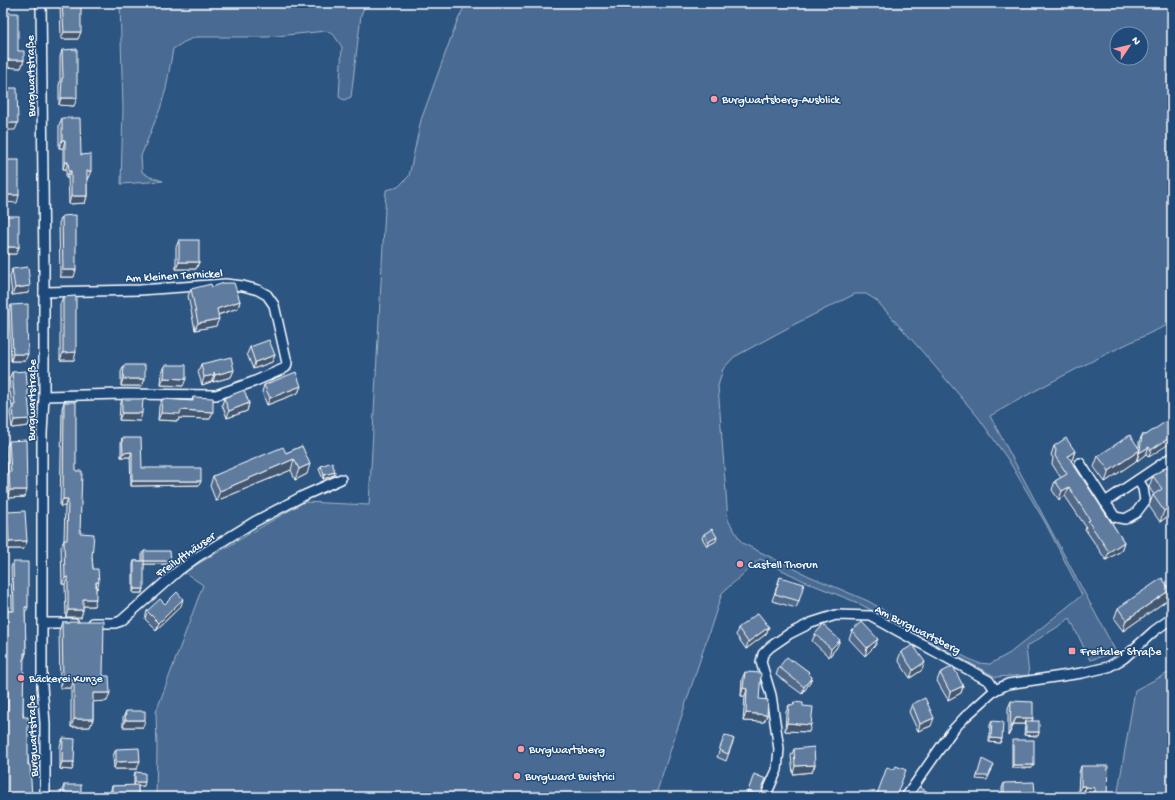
<svg xmlns="http://www.w3.org/2000/svg" width="1175" height="800" font-family="'Gochi Hand',sans-serif">
<style>
.green{fill:#486b92;stroke:#a4b5c8;fill-rule:evenodd}
.lines{fill:none;stroke-linecap:round;stroke-linejoin:round}
.street-casing{stroke:#fff;stroke-width:12}
.street{stroke:#1f4a7a;stroke-width:9}
.wall{fill:#516b89;stroke:#fff}
.shaded-wall{fill:#42576f;stroke:#fff}
.building{fill:#5e7c9f;stroke:#fff}
.poi-dot{fill:#ff9aa2;stroke:#1f4a7a;stroke-width:1.5}
.labels{text-anchor:middle;stroke-width:3;stroke-linejoin:round;paint-order:stroke}
.street-label{font-size:12px;fill:#fff;stroke:#1f4a7a}
.poi-label{font-size:12px;fill:#fff;stroke:#1f4a7a;text-anchor:start}
</style>
<rect width="100%" height="100%" fill="#2c5582"/>
<filter id="ink" filterUnits="userSpaceOnUse"><feTurbulence type="fractalNoise" baseFrequency=".025" numOctaves="2"/><feDisplacementMap in="SourceGraphic" scale="8" xChannelSelector="R" yChannelSelector="G"/><feConvolveMatrix kernelMatrix="1 2 1 2 8 2 1 2 1" color-interpolation-filters="sRGB"/></filter>
<g filter="url(#ink)">
<g class="green">
<path d="M120,3h246l-5,12 -10,82 -7,3 -5,-3 3,-50 -8,-12 -8,-4 -59,6h-71l-12,5 -11,7 -7,40 -6,20 -19,47 1,16 8,5 13,4 -42,3 2,-75z"/>
<path d="M466,3h706v320c-62,28 -123,59 -182,93l126,236 -26,8 -20,-41 -44,28 3,28 -33,2 -138,-74 -52,-21 -46,-23 -38,34 -67,204h-499l1,-48 -1,-37 47,-127 -19,-13 120,-70 65,3 17,-315 12,-3 11,-11 12,-56 35,-96zM1117,34h24v24h-24zM855,294h11l10,6 44,49 58,68 31,44 37,63 36,71 -72,58 -20,11 -12,-1 -13,-6 -97,-56 -59,-25 -67,-33 -14,-23 -10,-134 5,-17 11,-12 61,-33z"/>
<path d="M1172,671v126h-55l18,-107z"/>
</g>
<g class="lines">
<g class="street-casing">
<g id="street">
<path d="M41,3l3,264v129l-2,38v252l3,37v74"/>
<path d="M44,396l78,-2 94,1 37,-13 30,-13 3,-2 1,-4 -13,-58 -7,-10 -9,-5 -15,-4 -18,-2 -85,6 -96,2"/>
<path d="M1080,463l25,39 67,-45"/>
<path d="M1105,502l10,15 10,2 11,-6 9,-12 -2,-13 -5,-8"/>
<path d="M42,623h32"/>
<path d="M93,623h22l6,-2 57,-50 19,-14 57,-35 49,-26 38,-17"/>
<path d="M765,797l12,-27 2,-21 -8,-54 -10,-33 2,-8 7,-7 19,-13 22,-11 25,-8 35,1 118,65 6,9"/>
<path d="M906,797l46,-66 13,-14 30,-27 13,-6 74,-11 26,-6 16,-9 30,-27 18,-13"/>
</g>
</g>
<use href="#street" class="street"/>
</g>
<g class="wall">
<path d="M60,3h21l-3,36h-17z"/>
<path d="M3,13l15,38 6,9 -3,8 -18,-1z"/>
<path d="M62,50l12,56 -15,-1v-20l1,-3v-25z"/>
<path d="M62,118l19,37 7,23h-1v18l-2,7 -16,1 -1,-26h-2v-9h-3v-21h-4v-23z"/>
<path d="M4,216l15,31 -3,7h-13v-36z"/>
<path d="M62,216l12,61h-14l-1,-54z"/>
<path d="M179,240l20,22 -3,7h-20v-22z"/>
<path d="M12,269l16,24 -16,2 -2,-18z"/>
<path d="M212,287l28,14 -2,7 -20,7 -2,11 -21,4 -7,-34 3,-7z"/>
<path d="M63,297l11,63h-14v-56z"/>
<path d="M11,305l16,19 -2,37h-14l-2,-49z"/>
<path d="M250,347l25,8 -3,7 -19,7 -6,-15z"/>
<path d="M201,364l33,6 -3,7 -18,5 -1,-2 -1,2 -9,3 -4,-13z"/>
<path d="M124,365l21,14 -3,7h-21v-14z"/>
<path d="M165,365l18,21 -22,-1 1,-13z"/>
<path d="M12,372l18,47 -2,7 -16,2 -2,-16 2,-4 -3,-29z"/>
<path d="M264,385l37,1 -3,7 -31,12 -5,-13z"/>
<path d="M193,397l17,22 -31,-1 -1,3 -20,-1 1,-14 3,-7 30,2z"/>
<path d="M224,398l25,5 -2,8 -20,7 -5,-13z"/>
<path d="M122,399l18,22 -21,-1 1,-14z"/>
<path d="M64,402l12,69 4,62 12,24 1,12 3,20 -2,17h-11v4l-2,7h-15l-1,-33h-3l-1,-37 3,-7 1,-34h-5l2,-98z"/>
<path d="M1172,420l-23,37 -3,-3 -9,7v-1l-1,1 -31,21 -11,-15 4,-11 41,-9v-5l3,-7h4z"/>
<path d="M122,438l20,30 59,13 -2,4 -68,1 -1,-29h-9v-14z"/>
<path d="M9,441l16,56 -18,1 -1,-19 2,-5 -2,-26z"/>
<path d="M302,446l5,28 -12,6 -4,-10 -75,31 -6,-15 3,-10 73,-23z"/>
<path d="M1054,446l21,5 -3,9h-1l53,82 -3,9 -15,9 -21,-31 1,-2 -21,-31 -6,4 -7,-10 3,-9 6,-3 -9,-14 1,-6 -2,-3z"/>
<path d="M321,466l14,6 -1,3 -11,4 -4,-10z"/>
<path d="M1153,476l19,5v32l-12,9 -11,-16 4,-11h1l-5,-8z"/>
<path d="M7,512l20,29 -3,8h-18l-1,-30z"/>
<path d="M704,534l12,7 -9,5 -5,-8z"/>
<path d="M144,551l25,13h-25l-2,29h-9v-29l1,-3h8v-7z"/>
<path d="M13,562l13,50h-1l1,41 -2,6h-1v51l9,87h-29l3,-100h-3v-86h9l-1,-44z"/>
<path d="M780,577l19,24 -3,7 -24,-7z"/>
<path d="M1166,601l-43,30 -9,-12 4,-11z"/>
<path d="M165,604l16,2 -25,24 -11,-11 2,-8z"/>
<path d="M69,621l34,55 4,25h-14v18l-3,8h-19v-39h-11l-1,-57 3,-9h7z"/>
<path d="M769,627l-3,7 -20,15 -10,-14 2,-7z"/>
<path d="M852,631l23,15 -10,10 -16,-17z"/>
<path d="M815,634l22,13 -8,10 -17,-16z"/>
<path d="M901,652l21,18 -12,8 -12,-18z"/>
<path d="M792,661l17,11 -1,1 4,4 -3,7 -7,10 -26,-19 3,-8z"/>
<path d="M745,672l22,43 -3,7 -21,-1 2,-25h-4l1,-17z"/>
<path d="M940,673l23,13 -2,7 -13,7 -11,-19z"/>
<path d="M1011,701l22,17 -1,3 7,11 -1,4 -14,-1 1,-11h-11l-6,12v-28z"/>
<path d="M794,702l9,4 6,26 -24,-1 1,-19 3,-7h4z"/>
<path d="M912,704l19,22 -13,5 -9,-19z"/>
<path d="M126,711l17,16h-20v-9z"/>
<path d="M992,721l10,18 -2,4 -11,-1 1,-17z"/>
<path d="M725,735l9,4 -8,22 -9,-4z"/>
<path d="M63,738l11,24 -2,8 -12,-1v-23z"/>
<path d="M1013,740l19,28h-20v-24z"/>
<path d="M116,749l21,20h-23l-1,-13z"/>
<path d="M794,749l21,16 -3,7 -19,2 -2,-18z"/>
<path d="M1081,766l26,31h-15v-2h-9v-2h-5l1,-20z"/>
<path d="M135,772l9,14h-6v11h-28v-4l2,-7h22v-10z"/>
<path d="M1004,783l29,14h-31v-9z"/>
<path d="M64,785l17,12h-20v-4z"/>
<path d="M762,788v9h-17l3,-6z"/>
</g>
<g class="shaded-wall">
<path d="M64,32h17l-3,7h-17z"/>
<path d="M4,60h20l-3,8 -18,-1v-4z"/>
<path d="M61,98h16l-3,8 -15,-1z"/>
<path d="M3,123h15l-3,7h-12z"/>
<path d="M62,140h3l-2,8h-4z"/>
<path d="M65,162h3l-2,7h-3z"/>
<path d="M69,171h2l-3,7h-2z"/>
<path d="M87,171h4l-3,7h-4z"/>
<path d="M3,195h16l-2,8 -14,-1z"/>
<path d="M71,196h16l-2,7 -16,1z"/>
<path d="M4,247h15l-3,7h-13z"/>
<path d="M179,262h20l-3,7h-20z"/>
<path d="M63,270h13l-2,7h-14z"/>
<path d="M30,286l-2,7 -16,2 3,-7z"/>
<path d="M240,301l-2,7 -24,8 3,-7z"/>
<path d="M219,319l-3,7 -21,4 3,-7z"/>
<path d="M76,352l-2,8h-14l3,-7z"/>
<path d="M13,354h15l-3,7h-14z"/>
<path d="M275,355l-3,7 -19,7 2,-7z"/>
<path d="M234,370l-3,7 -18,5 2,-7z"/>
<path d="M214,375l-3,7 -9,3 2,-8z"/>
<path d="M164,378l22,1 -3,7 -22,-1z"/>
<path d="M123,379h22l-3,7h-21z"/>
<path d="M301,386l-3,7 -31,12 3,-7z"/>
<path d="M249,403l-2,8 -20,7 2,-7z"/>
<path d="M181,410l32,2 -3,7 -31,-1 -1,3 -20,-1 3,-7z"/>
<path d="M122,413h20l-2,8 -21,-1z"/>
<path d="M30,419l-2,7 -16,2 2,-8z"/>
<path d="M1172,436v6l-23,15 2,-7z"/>
<path d="M1149,447l-3,7 -9,7 2,-8z"/>
<path d="M1140,450l-4,11 -31,21 4,-11z"/>
<path d="M1075,451l-3,9 -7,4 3,-8z"/>
<path d="M132,452l-2,5h-9l2,-4z"/>
<path d="M294,459l-3,11 -75,31 4,-10z"/>
<path d="M310,464l-3,10 -12,6 4,-11z"/>
<path d="M335,472l-1,3 -11,4 1,-4z"/>
<path d="M132,481h69l-2,4 -68,1z"/>
<path d="M1069,487l-4,9 -6,4 3,-9z"/>
<path d="M10,490h17l-2,7 -18,1z"/>
<path d="M63,499h5l-3,7h-5z"/>
<path d="M1172,505v8l-12,9 4,-11z"/>
<path d="M717,537l-1,4 -9,5 1,-4z"/>
<path d="M27,541l-3,8h-18l3,-7z"/>
<path d="M1124,542l-3,9 -15,9 3,-8z"/>
<path d="M144,561h27l-2,3h-26z"/>
<path d="M68,577l-3,7h-3l3,-6z"/>
<path d="M96,582h3l-2,7z"/>
<path d="M134,589h10l-2,4h-9z"/>
<path d="M1170,590l-4,11 -43,30 3,-11z"/>
<path d="M83,599h13l-2,7h-13z"/>
<path d="M183,599l-2,7 -25,24 3,-7z"/>
<path d="M25,607h3l-2,5h-3z"/>
<path d="M68,610h15l-2,7h-15z"/>
<path d="M769,627l-3,7 -20,15 2,-7z"/>
<path d="M878,639l-3,7 -10,10 2,-8z"/>
<path d="M840,640l-3,7 -8,10 2,-8z"/>
<path d="M24,653h2l-2,6h-2z"/>
<path d="M925,662l-3,8 -12,8 3,-8z"/>
<path d="M812,677l-3,7 -7,10 2,-7z"/>
<path d="M63,680h11l-3,8h-11z"/>
<path d="M963,686l-2,7 -13,7 2,-8z"/>
<path d="M743,688l4,1 -2,7h-4z"/>
<path d="M3,692h5l-2,5h-3z"/>
<path d="M93,693h17l-3,8 -17,1z"/>
<path d="M746,713l21,2 -3,7 -21,-1z"/>
<path d="M934,718l-3,8 -13,5 2,-7z"/>
<path d="M1016,718h17l-3,6 -4,-3 -1,3h-11l-6,12z"/>
<path d="M74,719h19l-3,8h-19z"/>
<path d="M125,720h20l-2,7h-20z"/>
<path d="M787,723l24,2 -2,7 -24,-1z"/>
<path d="M1026,732h13l-1,4 -14,-1z"/>
<path d="M991,738l11,1 -2,4 -11,-1z"/>
<path d="M140,761l-3,8h-23l2,-7z"/>
<path d="M62,762h12l-2,8 -12,-1z"/>
<path d="M815,765l-3,7 -19,2 2,-8z"/>
<path d="M994,765l-7,15 -11,-1 1,-3z"/>
<path d="M1013,765h21l-2,3h-20z"/>
<path d="M135,782h10l-1,4h-10z"/>
<path d="M1081,786h5l-3,7h-5z"/>
<path d="M1086,787l9,1 -3,7h-9z"/>
<path d="M1035,793l-2,4h-30l1,-3z"/>
<path d="M3,794h19l-1,3h-18z"/>
</g>
<g class="building">
<path d="M62,3h19v29h-17z"/>
<path d="M3,13h15v38h6v9h-20l1,-31h-2z"/>
<path d="M77,49v49h-16l1,-20h1l-1,-28z"/>
<path d="M3,88h14l1,35h-15z"/>
<path d="M62,118h18l1,37 10,-1v17h-4v25h-16v-25h-2l-1,-9h-3v-22h-3z"/>
<rect x="3" y="160" width="16" height="35"/>
<path d="M76,215v55h-13l-1,-54z"/>
<rect x="4" y="216" width="15" height="31"/>
<rect x="179" y="240" width="20" height="22"/>
<path d="M28,267l2,19 -15,2 -3,-19z"/>
<path d="M224,283h10l6,18 -23,8 2,10 -21,4 -7,-34 20,-5 1,3z"/>
<path d="M76,296v56l-13,1v-56z"/>
<path d="M28,304v16h-1l1,34h-15l-2,-49z"/>
<path d="M269,340l6,15 -20,7 -5,-15z"/>
<path d="M231,357l3,13 -19,5 -1,-3v3l-10,2 -3,-13z"/>
<path d="M124,365h21v14h-22z"/>
<path d="M165,365h21v14l-22,-1z"/>
<path d="M26,371l4,48 -16,1 -1,-15h2l-3,-33z"/>
<path d="M296,372l5,14 -31,12 -6,-13z"/>
<path d="M244,390l5,13 -20,8 -5,-13z"/>
<path d="M193,397l20,1v14l-32,-2 -1,4 -19,-1 1,-14 31,2z"/>
<path d="M122,399h21l-1,14h-20z"/>
<path d="M64,402h12v69h6l-2,62 14,1 -2,23 1,12h5l1,13h-3v17h-13v11h-15v-33l-3,1 -1,-38h3l1,-41h-5z"/>
<path d="M1171,418l1,2v16l-21,14 -2,-3 -10,6 1,-3 2,-15h4z"/>
<path d="M1130,435l10,15 -31,21 -11,-15z"/>
<path d="M122,438h19l1,30h59v13h-69v-29l-9,1z"/>
<path d="M1066,438l9,13 -7,5 56,86 -15,10 -21,-31 2,-1 -21,-33 -7,4 -7,-10 12,-7 -12,-18 1,-6 -2,-4z"/>
<path d="M26,440l1,50h-17l-1,-18h2l-2,-31z"/>
<path d="M302,446l8,18 -11,5 -5,-10 -74,32 -7,-15 70,-29 3,6z"/>
<path d="M332,462l3,10 -11,3 -3,-9z"/>
<path d="M1163,469l9,12v24l-8,6 -11,-16 9,-6 -9,-13z"/>
<path d="M25,511l2,30 -18,1 -2,-30z"/>
<path d="M712,529l5,8 -9,5 -4,-8z"/>
<path d="M144,551h26l1,10h-27z"/>
<rect x="134" y="561" width="10" height="28"/>
<path d="M13,562h15v45h-3l1,46h-2l-1,57v7h5v48h2l2,32h-10v-3h-19v-84h5v-18h-5v-81h11z"/>
<path d="M780,577l24,7 -5,17 -24,-7z"/>
<path d="M1162,578l8,12 -44,30 -8,-12z"/>
<path d="M177,592l6,7 -24,24 -12,-12 13,-12 5,5z"/>
<path d="M758,613l11,14 -21,15 -10,-14z"/>
<path d="M69,621h35l-1,55h6l1,17h-17v26h-19v-39h-11l-1,-58h7z"/>
<path d="M862,622l16,17 -11,9 -15,-17z"/>
<path d="M823,625l17,15 -9,9 -16,-15z"/>
<path d="M913,645l12,17 -12,8 -12,-18z"/>
<path d="M787,657l5,4 1,-1 16,12 -1,1 4,4 -8,10 -25,-20z"/>
<path d="M953,666l10,20 -13,6 -10,-19z"/>
<path d="M745,672l16,1 -2,26 9,1 -1,15 -21,-2 1,-24 -4,-1z"/>
<path d="M925,698l9,20 -14,6 -8,-20z"/>
<path d="M1011,701l22,1v16h-17l-6,12z"/>
<path d="M794,702l9,1v3l10,1 -2,18 -24,-2 2,-18h5z"/>
<path d="M126,711h19v9h-20z"/>
<path d="M992,721l11,1 -1,17 -11,-1z"/>
<rect x="1026" y="721" width="13" height="11"/>
<path d="M725,735l9,4 -6,15 -9,-4z"/>
<path d="M63,738l12,1 -1,23h-12z"/>
<rect x="1013" y="740" width="21" height="25"/>
<path d="M814,747l1,18 -20,1 -1,-17z"/>
<path d="M139,748l1,13 -24,1v-13z"/>
<path d="M982,759l12,6 -6,11h-11z"/>
<path d="M896,766l10,4 -10,26 -2,-1 -1,2h-17l11,-30 7,3z"/>
<path d="M1081,766h27l-1,31h-12v-9l-9,-1v-1h-5z"/>
<path d="M135,772l10,1v9h-10z"/>
<path d="M754,774l12,5 -4,9 1,6 -1,3 -14,-6z"/>
<path d="M1034,782l1,11 -31,1v-11z"/>
<rect x="64" y="785" width="17" height="12"/>
<path d="M138,785v12h-26v-11z"/>
<path d="M919,787l9,5 -4,5h-12z"/>
<path d="M865,794l9,3h-10z"/>
<path d="M794,795l6,2h-6z"/>
</g>
</g>
<g class="poi-dot">
<circle cx="714" cy="99" r="4"/>
<circle cx="740" cy="564" r="4"/>
<rect x="1068" y="647" width="8" height="8" rx="2"/>
<circle cx="21" cy="678" r="4"/>
<circle cx="521" cy="749" r="4"/>
<circle cx="517" cy="776" r="4"/>
</g>
<g class="labels">
<g class="street-label">
<text transform="translate(30 76) rotate(-91)" y="4">Burgwartstraße</text>
<text transform="translate(174 275) rotate(-3)" y="4">Am kleinen Ternickel</text>
<text transform="translate(31 400) rotate(-89)" y="4">Burgwartstraße</text>
<text transform="translate(185 554) rotate(-35)" y="4">Freilufthäuser</text>
<text transform="translate(918 629) rotate(27)" y="4">Am Burgwartsberg</text>
<text transform="translate(32 736) rotate(-92)" y="4">Burgwartstraße</text>
</g>
<g class="poi-label">
<text x="722" y="103">Burgwartsberg-Ausblick</text>
<text x="748" y="568">Castell Thorun</text>
<text x="1080" y="655">Freitaler Straße</text>
<text x="29" y="682">Bäckerei Kunze</text>
<text x="529" y="753">Burgwartsberg</text>
<text x="525" y="780">Burgward Bvistrici</text>
</g>
</g>
<rect width="1175" height="800" fill="none" stroke="#1f4a7a" stroke-width="16"/>
<rect x="8" y="8" width="1159" height="784" fill="none" stroke="#fff" stroke-width="1.5" filter="url(#ink)"/>
<g transform="translate(1129 46) rotate(55)"><circle r="19" fill="#1f4a7a" stroke="#7992af"/>
<path d="M0-3L7 15L0 10L-7 15Z" fill="#ff9aa2"/>
<text y="-6" font-size="11" font-weight="bold" text-anchor="middle" fill="#ffffff">N</text>
</g>
</svg>
